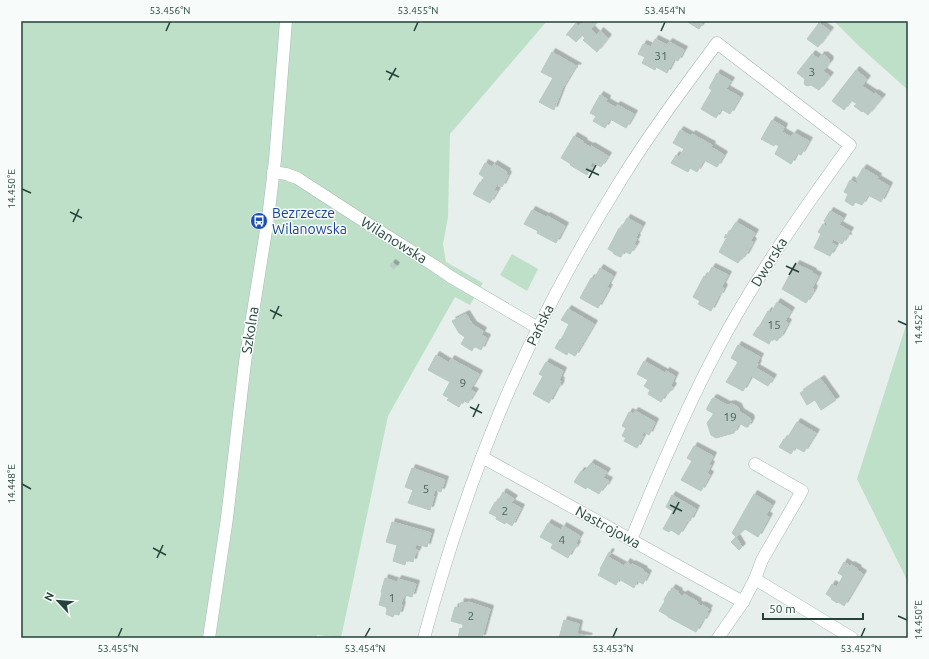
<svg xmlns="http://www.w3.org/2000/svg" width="929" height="659" font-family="Ubuntu,sans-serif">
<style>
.green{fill:#bfe0c8}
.building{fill:#bbcac4;stroke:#b8c9c2;filter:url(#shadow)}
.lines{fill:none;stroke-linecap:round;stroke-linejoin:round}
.minor-casing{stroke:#a8b8b2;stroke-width:13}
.minor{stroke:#fff;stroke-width:12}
.ticks{fill:none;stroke:#24423a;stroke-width:1.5}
.labels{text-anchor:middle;stroke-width:3;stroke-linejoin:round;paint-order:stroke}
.number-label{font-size:12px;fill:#4a645c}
.transit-label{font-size:14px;fill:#164399;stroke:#f7fbf9;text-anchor:start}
.street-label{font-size:14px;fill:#24423a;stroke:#f7fbf9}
.neatline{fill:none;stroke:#24423a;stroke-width:1.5}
.ticks-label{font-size:10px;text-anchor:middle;fill:#24423a}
</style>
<defs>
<filter id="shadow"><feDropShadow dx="3.5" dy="-3.5" stdDeviation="0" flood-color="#0004"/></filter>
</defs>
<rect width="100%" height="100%" fill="#e6efeb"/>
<g class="green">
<path d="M21,21h526l-97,113 -2,83 -5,27 3,18 37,21 -13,22 -15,-8 -67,119 -47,222 -24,-3 -1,3h-295z"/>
<path d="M834,21h74v69l-47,-42z"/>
<path d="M512,254l26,15 -11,22 -27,-16z"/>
<path d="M908,319v263l-51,-103z"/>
</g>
<g class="building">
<path d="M583,21h15l-7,8 6,6 3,-4 8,7 -11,14 -14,-12 2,-2 -3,-3 -6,7 -8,-7h-2l10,-12 3,3z"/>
<path d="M686,21h18l-5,8z"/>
<path d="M819,23l11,8 -12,16 -11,-8z"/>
<path d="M655,39l12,6 2,-3 15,8 -6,11 -4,-2 -7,14 -11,-6 -1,3 -13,-7 3,-6 -7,-3 5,-10 8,3z"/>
<path d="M552,52l26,15 -1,1 -2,-1 -13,22 -8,21 -15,-8 14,-24 -12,-6z"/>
<path d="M812,54l7,5 2,-4 2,1 1,-1 6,5 -1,1 1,1 -7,9 7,5 -11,14 -8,-5 -3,1 -3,-1 -1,-2 1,-4 -8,-6z"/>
<path d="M856,70l11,9 -5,7 12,8 1,-1 7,5 -14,17 -5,-4 -1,1 -8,-6 3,-2 -6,-4 -7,10 -12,-9z"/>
<path d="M717,73l14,8 -5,8 14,8 -10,17 -9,-5 -5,9 -15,-9 11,-19 -3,-2z"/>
<path d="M600,95l7,4 -1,3 9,5 2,-2 17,9 -8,14 -16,-9 -5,9 -12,-7 3,-5 -6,-3z"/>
<path d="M772,120l12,7 -2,5 9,5 3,-4 15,8 -8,14 -4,-2 -6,11 -16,-10 4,-8 -4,-2 -1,2 -13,-7z"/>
<path d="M680,130l11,6 1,-2 20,11 -1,2 13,8 -7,12 -13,-7 -7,12 -7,-4 -2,4 -17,-9 5,-8 3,2 5,-8 -11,-6z"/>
<path d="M574,136l10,6 -1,1 7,4 1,-1 17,10 -7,11 -9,-5 -2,4 2,1 -5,8 -17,-10 1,-1 -10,-6z"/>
<path d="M485,163l7,4 2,-3 13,8 -1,2 2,1 -6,12 -5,-3 -3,6 3,1 -7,12 -17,-9 7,-12 2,1 3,-5 -6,-4z"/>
<path d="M863,168l15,9 -1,2 12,7 -8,16 -13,-7 -6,10 -7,-3 -2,4 -8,-5 3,-7 -4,-2 6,-12 7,4 1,-3 -2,-1z"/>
<path d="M532,210l14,7 1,-1 18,10 -9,17 -19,-10 1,-2 -14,-7z"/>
<path d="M830,211l13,7 -4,7 11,6 -3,5 1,1v1l-2,-1 -4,7 -9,-5 -2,4 5,2 -6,11 -16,-8 7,-14 -3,-2 5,-8 3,2 1,-3 -3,-2z"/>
<path d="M627,218l15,8 -6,11 1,1 -3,6 2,1 -6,9 -6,-3 -3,6 -3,-1 -4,-2 -1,-2 -5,-3 11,-21 2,1z"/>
<path d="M736,222l19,11 -4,7 2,2 -8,15 -2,-1 -5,7 -19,-11 8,-15h-1l-1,1h-1l2,-4 1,2z"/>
<path d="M392,263l4,3 -2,3 -4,-3z"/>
<path d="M796,264l17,8 -1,1 6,3 -6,12 2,1 -1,3 -7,11 -24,-14 7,-13 1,1 2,-4h-1v-1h1z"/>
<path d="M712,267l16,8 -6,11 2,2 -4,8 -1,-1 -8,16 -13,-7 2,-3 -7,-4 11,-21 2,2z"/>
<path d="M600,268l13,8 -6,11 2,1 -11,20 -18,-10 11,-20 3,1z"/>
<path d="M777,302l14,9 -6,10 3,2 -8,15h-1l-2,3 -3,-2 -3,1 -2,4 -16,-9 5,-8h1l9,-16 3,2z"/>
<path d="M568,309l26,15 -19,32 -7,-4 -1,3 -12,-7 5,-9 1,1 8,-16 -8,-4z"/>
<path d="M466,314l7,11 10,6 -2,4 6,3 -6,12 -7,-4 -2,5 -11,-7 4,-7 -6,-4 -7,-12z"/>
<path d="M738,345l22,12 -3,6 1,1 -15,27 -17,-9 12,-20 -7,-4z"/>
<path d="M436,355l13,8 2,-4 28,15 -9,16 5,2 -7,11 -5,-3 -4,7 -12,-7 2,-2 -6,-3 7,-13 -22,-12z"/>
<path d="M644,361l21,12 1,-2 9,5 -4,9 2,2 -5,7 -2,-1 -5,9 -13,-8 2,-4 -6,-4 4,-6 -11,-6z"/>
<path d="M546,362l17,9 -4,9 2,1 -1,2 1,1 -3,5 -1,-1 -8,15 -16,-9 10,-18 -4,-2z"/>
<path d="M756,368l17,10 -5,8 -17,-10z"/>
<path d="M821,379l15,21 -15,10 -6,-10 -8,5 -7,-12z"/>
<path d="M714,398l13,7 5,-1 6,3 2,5 10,6 1,3 -3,6h-2l-5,-3 -3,1 -4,8 -18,5 -5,-3 -4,-12 6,-8v-2l-6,-3v-2l5,-9z"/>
<path d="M635,411l20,11 -6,13 -5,-3 -2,3 1,1 -6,12 -13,-7 2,-3 -4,-2 4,-8 -4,-2 7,-14 4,2z"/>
<path d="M797,422l19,11 -12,19 -9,-5 -4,7 -12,-7 5,-8 2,1z"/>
<path d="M694,446l19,10 -4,8 2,1 -4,8 3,2 -9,16 -20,-11 11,-19 -5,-3z"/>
<path d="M591,463l16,9 -4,6 6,3 -4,7 -2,-1 -4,7 -12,-7 -1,2 -12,-7 7,-11 3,1z"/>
<path d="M412,468l33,12 -4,12 -6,-2 -2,6h1l-4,14 -22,-7 5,-13 -8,-3z"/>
<path d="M503,492l11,7 -3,4 10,5 -9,18 -6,-4 -1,2 -9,-5 1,-2 -8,-4 6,-11 2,1z"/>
<path d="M754,494l18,11 -6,10 3,2 -11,20 -13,-8 -9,8 6,10 -3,3 -8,-8 5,-5 -4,-4z"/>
<path d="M672,495l24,14 -6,12 -2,-1 -9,15 -8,-5 -2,2 -6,-3 10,-18 -7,-4z"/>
<path d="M392,522l39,11 -4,14 -11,-3 -1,5 3,1 -2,4h-1l-2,8 -7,-2 -1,5 -12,-4 4,-16 -11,-3z"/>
<path d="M548,523l13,7 2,-4 17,10 -4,7 1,2 -3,5h-2l-4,8 -17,-10 2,-4 -13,-7z"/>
<path d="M609,552l2,1 -3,4 16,9 3,-4 4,3 1,-1 12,6 -1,1 5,3 -5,10 -6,-3 -3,7 -15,-9 -3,6 -18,-10 3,-5 -1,-1z"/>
<path d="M844,562l6,4 1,-1 7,4 -1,1 6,4 -19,32 -6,-4 -1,1 -6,-4 1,-1 -6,-4 6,-10 5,3 6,-11 -5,-3z"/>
<path d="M385,578l12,4 1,-3 18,5 -4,13 -7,-2 -2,4h-1l-1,6h1l-3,10 -5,-1 -1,3 -7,-3 1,-4 -1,-3 -7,-2 3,-12 -1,-1z"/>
<path d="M672,588l7,4 -1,1 4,3 2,-2 14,8 -1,2 4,2 1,-1 7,4 -2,3 1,1 -5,9 -1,-1 -6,11 -28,-15v-1l-9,-5 6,-10 -1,-1 5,-9 1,1z"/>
<path d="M461,602l6,1 1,-1 22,7 -8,29h-24l2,-10 3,1 2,-4 -14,-4 4,-14 4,1z"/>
<path d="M564,620l15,4 -2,10 12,3 -1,1h-29z"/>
</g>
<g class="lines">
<g class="minor-casing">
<g id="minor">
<path d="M273,172l13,2 11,4 68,44 70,44 16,11 87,51"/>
<path d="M482,457l261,145"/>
<path d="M755,579l97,59"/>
<path d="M209,638l18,-120 18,-156 23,-144 7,-58 11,-139"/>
<path d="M424,638c21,-78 46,-155 77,-229 34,-81 77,-160 123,-234 29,-46 61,-89 93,-132l133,102c-48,66 -95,133 -133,205 -33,62 -60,126 -86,190"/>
<path d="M718,638l25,-36 12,-23 7,-19 40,-69 -47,-27"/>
</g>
</g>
<use href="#minor" class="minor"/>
</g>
<path class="ticks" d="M166,31l4,-9M414,31l4,-9M661,31l4,-9M386,71l13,6M389,80l7,-12M586,169l13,6M589,178l7,-13M22,189l9,4M70,212l12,6M73,222l6,-13M786,266l13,6M789,275l7,-12M270,310l12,6M273,319l6,-13M898,321l9,4M470,407l12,6M473,417l6,-13M22,484l9,5M670,505l12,6M673,514l6,-12M153,548l13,7M157,558l6,-13M898,616l9,4M118,637l4,-9M365,637l5,-9M613,637l4,-9M861,637l4,-9"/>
<defs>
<g id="bus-disc" transform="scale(0.9)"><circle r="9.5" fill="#1a4fb4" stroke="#f7fbf9"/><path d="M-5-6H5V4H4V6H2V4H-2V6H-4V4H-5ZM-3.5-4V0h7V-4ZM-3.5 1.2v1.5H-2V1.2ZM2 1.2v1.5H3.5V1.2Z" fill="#fff"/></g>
</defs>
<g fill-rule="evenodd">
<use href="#bus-disc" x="259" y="221"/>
</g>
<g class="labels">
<g class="number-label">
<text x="661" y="60">31</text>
<text x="812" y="76">3</text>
<text x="774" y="329">15</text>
<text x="463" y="387">9</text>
<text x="730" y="421">19</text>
<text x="426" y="493">5</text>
<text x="505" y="515">2</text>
<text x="562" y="544">4</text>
<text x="392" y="602">1</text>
<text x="471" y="620">2</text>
</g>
<g class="transit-label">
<text x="272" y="218">Bezrzecze<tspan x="272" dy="16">Wilanowska</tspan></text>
</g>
<g class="street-label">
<text transform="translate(394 240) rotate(32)" y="5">Wilanowska</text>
<text transform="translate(769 262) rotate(-58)" y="5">Dworska</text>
<text transform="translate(540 325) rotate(-64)" y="5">Pańska</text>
<text transform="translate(250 330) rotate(-81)" y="5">Szkolna</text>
<text transform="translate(608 527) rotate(29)" y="5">Nastrojowa</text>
</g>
</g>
<rect width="929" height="659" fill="none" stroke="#f7fbf9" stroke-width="44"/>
<g transform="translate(58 601) rotate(296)" stroke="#f7fbf9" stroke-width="3" paint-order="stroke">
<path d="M0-3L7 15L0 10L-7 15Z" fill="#24423a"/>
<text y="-6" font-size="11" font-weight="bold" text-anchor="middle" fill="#24423a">N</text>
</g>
<path d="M763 613v6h100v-6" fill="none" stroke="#24423a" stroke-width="2"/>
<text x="769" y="613" font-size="12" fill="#24423a" stroke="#f7fbf9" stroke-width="3" paint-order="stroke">50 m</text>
<rect x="22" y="22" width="885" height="615" class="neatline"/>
<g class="ticks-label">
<text x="170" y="14">53.456°N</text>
<text x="418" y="14">53.455°N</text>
<text x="665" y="14">53.454°N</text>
<text transform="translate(11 189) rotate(-90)" y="4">14.450°E</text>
<text transform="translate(918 325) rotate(-90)" y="4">14.452°E</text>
<text transform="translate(11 484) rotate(-90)" y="4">14.448°E</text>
<text transform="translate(918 620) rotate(-90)" y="4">14.450°E</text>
<text x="118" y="652">53.455°N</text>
<text x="365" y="652">53.454°N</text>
<text x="613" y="652">53.453°N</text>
<text x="861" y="652">53.452°N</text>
</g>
</svg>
